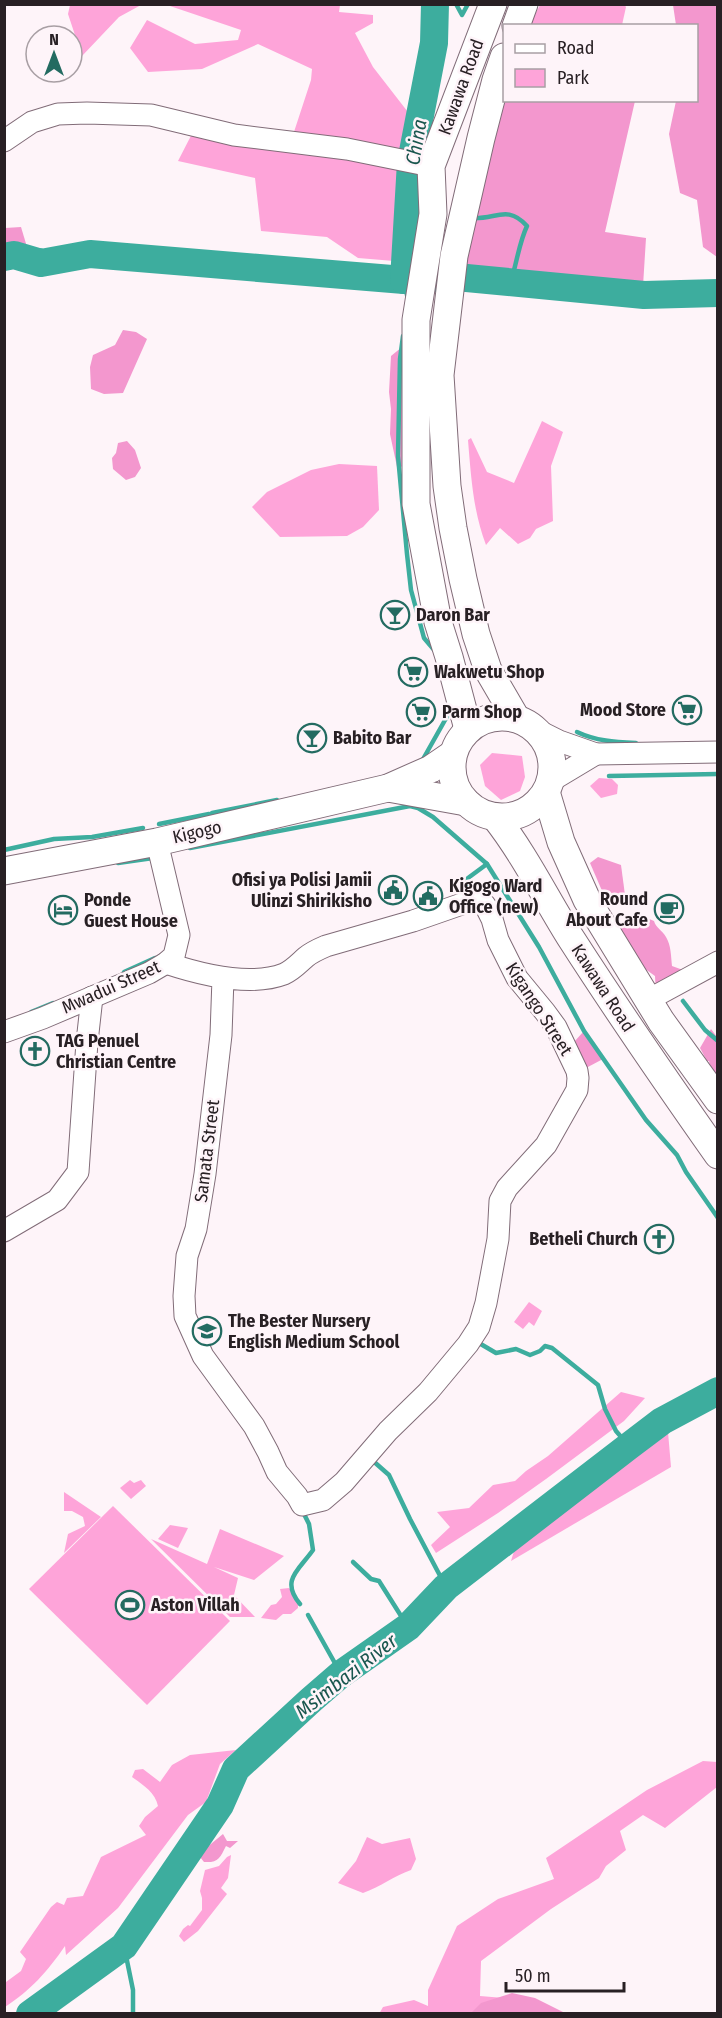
<svg xmlns="http://www.w3.org/2000/svg" width="722" height="2018" font-family="'Fira Sans Condensed',sans-serif">
<style>
.green{fill:#fea4d9}
.forest{fill:#f397ce}
.lines{fill:none;stroke-linecap:round;stroke-linejoin:round}
.stream{stroke:#3dad9e;stroke-width:4.5}
.river{stroke:#3dad9e;stroke-width:28}
.minor-casing{stroke:#816c78;stroke-width:23}
.major-casing{stroke:#816c78;stroke-width:29}
.minor{stroke:#fff;stroke-width:21}
.major{stroke:#fff;stroke-width:27}
.labels{text-anchor:middle;stroke-width:5;stroke-linejoin:round;paint-order:stroke}
.street-label{font-size:18px;fill:#282024;stroke:#fef4f9}
.poi-label{font-size:18px;font-weight:bold;fill:#282024;stroke:#fef4f9;text-anchor:start}
.water-label{font-size:20px;font-style:italic;fill:#19564e;stroke:#fef4f9}
</style>
<rect width="100%" height="100%" fill="#fef4f9"/>
<g class="green">
<path d="M624,4l2,3 -4,18 -93,1 11,-21z"/>
<path d="M70,5v-1l71,1 -22,12 -37,39 -14,-42z"/>
<path d="M167,5h173l-1,7 34,3v8l-18,10 18,34 38,49 5,98 -22,47 -36,-3 -31,-21 -66,-6 -6,-53 -77,-17 18,-35 96,12 19,-58 1,-11 -54,-25 -56,25 -54,3 -18,-24 17,-28 48,24 43,-4 3,-10z"/>
<path d="M542,421l21,11 -12,34 2,55 -17,8 -6,9 -12,6 -18,-16 -14,17c-13,-34 -15,-69 -18,-105l3,-2 16,34 27,11z"/>
<path d="M339,464l38,2 2,44 -16,17 -16,9 -67,1 -28,-30 15,-15 44,-22z"/>
<path d="M492,753l30,3 3,21 -5,14 -19,9 -16,-14 -5,-21z"/>
<path d="M599,778l13,1 6,6 -1,9 -16,4 -11,-12z"/>
<path d="M529,1302l13,9 -8,15 -5,-4 -6,7 -9,-7z"/>
<path d="M621,1392l24,6 -21,23 -78,58 -48,34 -62,40 -5,-8 19,-18 -13,-15 32,-4 24,-23 22,-4 11,-10 22,-15z"/>
<path d="M668,1432l3,35 -160,94 7,-23 86,-88z"/>
<path d="M130,1480l4,3 7,-3 5,6 -15,13 -11,-11z"/>
<path d="M64,1492l37,25 -37,36 4,-19 17,-8 -2,-9 -11,-6h-8z"/>
<path d="M113,1506l117,115 -83,84 -118,-116z"/>
<path d="M170,1525l18,3 -10,20 -20,-9z"/>
<path d="M220,1529l64,27 -30,24 -40,-13 24,11 -4,17 21,22h-25l-79,-78 56,25z"/>
<path d="M289,1588l9,13v7l-7,6h-8l-7,6 -15,-2 10,-13 5,-1 6,-7 -2,-8z"/>
<path d="M236,1750l-16,14 -14,38 -18,13 -70,93 -52,47 -1,-9c-18,26 -34,44 -60,61l1,-25 15,-11 5,-12 -6,-7 31,-45 6,-5 7,3 3,-7 16,-2 18,-39 45,-22 -7,-9 6,-9 13,-11c-3,-14 -15,-21 -26,-29l3,-7 8,-1 17,13 12,-17 18,-10z"/>
<path d="M703,1761l14,1v25l-52,41 -22,-13 -23,16 6,19 -20,16 -7,12 -48,31 -70,52 -1,35 37,3 -7,14 -131,1 4,-7 31,-7 14,6v-16l29,-64 41,-27 56,-20 -8,-21 101,-68z"/>
<path d="M367,1837l15,7 28,-6 6,21 -5,11c-17,6 -31,17 -48,23l-25,-10 18,-22z"/>
<path d="M231,1855l-3,23 -7,10 6,6 -29,37 -14,11 -5,-6 4,-7 5,-4 2,1 12,-16v-12l-2,-7 5,-21 14,-4 8,-9z"/>
</g>
<g class="forest">
<path d="M673,5h44v252l-14,-10 -6,-47 -17,-7 -11,-59 7,-33 20,-1v-74l-20,-1z"/>
<path d="M505,101h130l-30,131 41,6 -3,48 -191,-12z"/>
<path d="M21,227l6,20h-22v-19z"/>
<path d="M123,330l13,2 11,7 -24,54 -19,1 -13,-5 -1,-22 3,-12 22,-10z"/>
<path d="M402,347l8,8 -2,111 -11,1 -7,-33 1,-25 -2,-17 2,-36z"/>
<path d="M127,441l8,9 6,18 -6,9 -9,3 -13,-11 -1,-11 4,-5 2,-10z"/>
<path d="M598,857l23,8 4,30 -2,8 -17,-3 -16,-37z"/>
<path d="M640,915l14,6c2,7 8,9 12,16 5,8 5,19 6,29l11,4 -27,24 -1,-18 -39,-28 -1,-20z"/>
<path d="M711,1029l6,8v53l-5,-11 -3,-18h-2l-7,-13z"/>
<path d="M584,1031l19,28 -17,9 -12,-26z"/>
<path d="M223,1834l4,7h11l-8,7 -4,-2c-6,12 -8,17 -22,16l-4,-5 6,-9z"/>
<path d="M512,1993l23,5 30,15h-94l10,-10z"/>
</g>
<g class="lines">
<g class="stream">
<path d="M456,4l6,11 6,-11"/>
<path d="M471,218c25,2 36,-14 56,8 -8,17 -10,36 -16,55"/>
<path d="M404,280l3,15"/>
<path d="M403,336l-3,23 -2,97 9,98 4,36 13,48 11,13"/>
<path d="M577,732c19,9 38,10 59,11"/>
<path d="M422,761l27,-48v-8"/>
<path d="M609,776l109,-2"/>
<path d="M212,813l65,-13"/>
<path d="M159,824l50,-10"/>
<path d="M190,848l220,-42 8,2 15,9 54,47 52,83 45,84 62,89 31,35 9,17 32,46"/>
<path d="M4,850l50,-11 38,-2 51,-9"/>
<path d="M118,863l35,-5"/>
<path d="M462,897l6,-19 19,-14"/>
<path d="M124,972l31,-14"/>
<path d="M683,1001l22,29 13,11"/>
<path d="M31,1012l22,-9"/>
<path d="M479,1343l17,10 20,-4 14,6 10,-4 5,-5 7,2 46,37 7,24 11,22 13,15"/>
<path d="M372,1458v2l17,15 21,44 36,68"/>
<path d="M353,1562l18,17 8,2 29,46"/>
<path d="M300,1604c-20,-24 -1,-34 13,-54l-4,-26 -7,-14"/>
<path d="M308,1615l33,59"/>
<path d="M124,1946l9,44v24"/>
</g>
<g class="river">
<path d="M4,257l10,-2 27,8 49,-9 314,26 52,-3 188,18 74,-2"/>
<path d="M404,280l7,-118 23,-119 1,-39"/>
<path d="M30,2014l94,-68 96,-141 16,-36 75,-69 30,-26 67,-47 38,-40 183,-141 33,-25 56,-30"/>
</g>
<g class="minor-casing">
<g id="minor">
<path d="M4,141l28,-19 26,-8 29,-1 64,2 83,20 113,14 84,17"/>
<path d="M535,729l24,12 37,13 122,-2"/>
<path d="M551,781l45,-27"/>
<path d="M166,963c33,11 84,24 118,11 9,-4 15,-11 22,-17 6,-5 13,-8 20,-11l87,-25 46,-16 9,-4h9l8,4 7,14 6,21 19,38 28,34 11,15 21,44 1,7 -1,12 -31,55 -39,43 -7,13 -2,38 -12,64 -7,24 -11,17 -40,48 -40,39 -44,51 -21,18 -21,5 -5,-9 -20,-24 -9,-20 -14,-26 -51,-70 -18,-40 -1,-20 3,-40 9,-27 9,-55 16,-139 2,-57"/>
<path d="M648,1000l70,-38"/>
<path d="M4,1032l39,-14 106,-45 17,-10 8,-7 5,-21 -22,-93"/>
<path d="M4,1231l53,-31 21,-28 9,-130 5,-45"/>
</g>
</g>
<g class="major-casing">
<g id="major">
<path d="M516,26l8,-22"/>
<path d="M504,57l-8,23 -15,58 -27,118 -14,119 7,111 6,42 10,51 13,55 12,36 28,48"/>
<circle cx="502" cy="767" r="50"/>
<path d="M468,729l-19,-72 -11,-35 -22,-118v-184l17,-106 -2,-48 62,-162"/>
<path d="M388,788l78,14"/>
<path d="M546,792l15,50 26,58 74,121 57,79"/>
<path d="M495,817c30,38 51,82 77,123 47,73 96,144 146,215"/>
<path d="M4,871l153,-29 231,-54 43,-19 22,-15"/>
</g>
</g>
<use href="#minor" class="minor"/>
<use href="#major" class="major"/>
</g>
<defs>
<g id="bar-ring" transform="scale(1.5)"><circle r="9.5" fill="#fef4f9" stroke="#236b61" stroke-width="1.5"/><path d="M-6-5H6L.8 .8V4.5H3.5V6h-7V4.5H-.8V.8Z" fill="#236b61"/></g>
<g id="supermarket-ring" transform="scale(1.5)"><circle r="9.5" fill="#fef4f9" stroke="#236b61" stroke-width="1.5"/><path d="M-6-5.5h2.5l.6 2H6L4.5 2H-2.5L-4.4-4H-6ZM-1.5 3.2a1.3 1.3 0 1 0 .1 0ZM3 3.2a1.3 1.3 0 1 0 .1 0Z" fill="#236b61"/></g>
<g id="civic-ring" transform="scale(1.5)"><circle r="9.5" fill="#fef4f9" stroke="#236b61" stroke-width="1.5"/><path d="M-.6-6.5H3V-4.5H.6V-3L4-1V1h2V6H-6V1h2V-1L-.6-3ZM-1.2 2.5V6h2.4V2.5Z" fill="#236b61"/></g>
<g id="cafe-ring" transform="scale(1.5)"><circle r="9.5" fill="#fef4f9" stroke="#236b61" stroke-width="1.5"/><path d="M-5.5-4.5H6V0H3Q3 3.5 0 3.5H-2.5Q-5.5 3.5-5.5 0ZM3-3.2v2h1.7v-2ZM-6 4.5H4V6H-6Z" fill="#236b61"/></g>
<g id="hotel-ring" transform="scale(1.5)"><circle r="9.5" fill="#fef4f9" stroke="#236b61" stroke-width="1.5"/><path d="M-6-4.5h1.5V1H6V5H4.5V3h-9V5H-6ZM-4 0a1.8 1.8 0 1 1 3.6 0ZM.5 0V-2.5h3Q6-2.5 6 0Z" fill="#236b61"/></g>
<g id="church-ring" transform="scale(1.5)"><circle r="9.5" fill="#fef4f9" stroke="#236b61" stroke-width="1.5"/><path d="M-1.2-6h2.4v3.5h3.3v2.4h-3.3V6h-2.4V-.1h-3.3v-2.4h3.3Z" fill="#236b61"/></g>
<g id="school-ring" transform="scale(1.5)"><circle r="9.5" fill="#fef4f9" stroke="#236b61" stroke-width="1.5"/><path d="M0-5L7-2L0 1L-7-2ZM-4 1L0 2.5L4 1V4Q0 6-4 4Z" fill="#236b61"/></g>
<g id="stadium-ring" transform="scale(1.5)"><circle r="9.5" fill="#fef4f9" stroke="#236b61" stroke-width="1.5"/><path d="M0-5a6.5 5 0 1 0 0 10a6.5 5 0 1 0 0-10ZM-3.5-1.8h7v3.6h-7Z" fill="#236b61"/></g>
</defs>
<g fill-rule="evenodd">
<use href="#bar-ring" x="395" y="615"/>
<use href="#supermarket-ring" x="413" y="672"/>
<use href="#supermarket-ring" x="687" y="710"/>
<use href="#supermarket-ring" x="421" y="712"/>
<use href="#bar-ring" x="312" y="738"/>
<use href="#civic-ring" x="393" y="890"/>
<use href="#civic-ring" x="428" y="896"/>
<use href="#cafe-ring" x="669" y="909"/>
<use href="#hotel-ring" x="63" y="910"/>
<use href="#church-ring" x="35" y="1051"/>
<use href="#church-ring" x="659" y="1239"/>
<use href="#school-ring" x="207" y="1331"/>
<use href="#stadium-ring" x="130" y="1605"/>
</g>
<g class="labels">
<g class="street-label">
<text transform="translate(461 87) rotate(-70)" y="6">Kawawa Road</text>
<text transform="translate(197 832) rotate(-13)" y="6">Kigogo</text>
<text transform="translate(111 987) rotate(-24)" y="6">Mwadui Street</text>
<text transform="translate(603 988) rotate(57)" y="6">Kawawa Road</text>
<text transform="translate(539 1009) rotate(57)" y="6">Kigango Street</text>
<text transform="translate(207 1151) rotate(-83)" y="6">Samata Street</text>
</g>
<g class="poi-label">
<text x="416" y="621">Daron Bar</text>
<text x="434" y="678">Wakwetu Shop</text>
<text x="666" y="716" text-anchor="end">Mood Store</text>
<text x="442" y="718">Parm Shop</text>
<text x="333" y="744">Babito Bar</text>
<text x="372" y="886" text-anchor="end">Ofisi ya Polisi Jamii<tspan x="372" dy="21">Ulinzi Shirikisho</tspan></text>
<text x="449" y="892">Kigogo Ward<tspan x="449" dy="21">Office (new)</tspan></text>
<text x="648" y="905" text-anchor="end">Round<tspan x="648" dy="21">About Cafe</tspan></text>
<text x="84" y="906">Ponde<tspan x="84" dy="21">Guest House</tspan></text>
<text x="56" y="1047">TAG Penuel<tspan x="56" dy="21">Christian Centre</tspan></text>
<text x="638" y="1245" text-anchor="end">Betheli Church</text>
<text x="228" y="1327">The Bester Nursery<tspan x="228" dy="21">English Medium School</tspan></text>
<text x="151" y="1611">Aston Villah</text>
</g>
<g class="water-label">
<text transform="translate(416 142) rotate(-80)" y="7">China</text>
<text transform="translate(346 1676) rotate(-38)" y="7">Msimbazi River</text>
</g>
</g>
<rect width="722" height="2018" fill="none" stroke="#282024" stroke-width="12"/>
<rect x="503" y="24" width="195" height="78" fill="#fef4f9" stroke="#a89fa4" stroke-width="1.5"/>
<rect x="515" y="44" width="30" height="9" fill="#ffffff" stroke="#a89fa4" stroke-width="1.5"/>
<text x="557" y="54" font-size="18" fill="#282024">Road</text>
<rect x="515" y="69" width="30" height="18" fill="#fea4d9" stroke="#a89fa4" stroke-width="1.5"/>
<text x="557" y="84" font-size="18" fill="#282024">Park</text>
<g transform="translate(54 54)"><circle r="28" fill="#fef4f9" stroke="#a89fa4" stroke-width="1.5"/>
<path d="M0-4.5L10 22L0 15L-10 22Z" fill="#236b61"/>
<text y="-9" font-size="16" font-weight="bold" text-anchor="middle" fill="#282024">N</text>
</g>
<path d="M506 1982v9h118v-9" fill="none" stroke="#282024" stroke-width="3"/>
<text x="515" y="1982" font-size="18" fill="#282024" stroke="#fef4f9" stroke-width="4.5" paint-order="stroke">50 m</text>
</svg>
